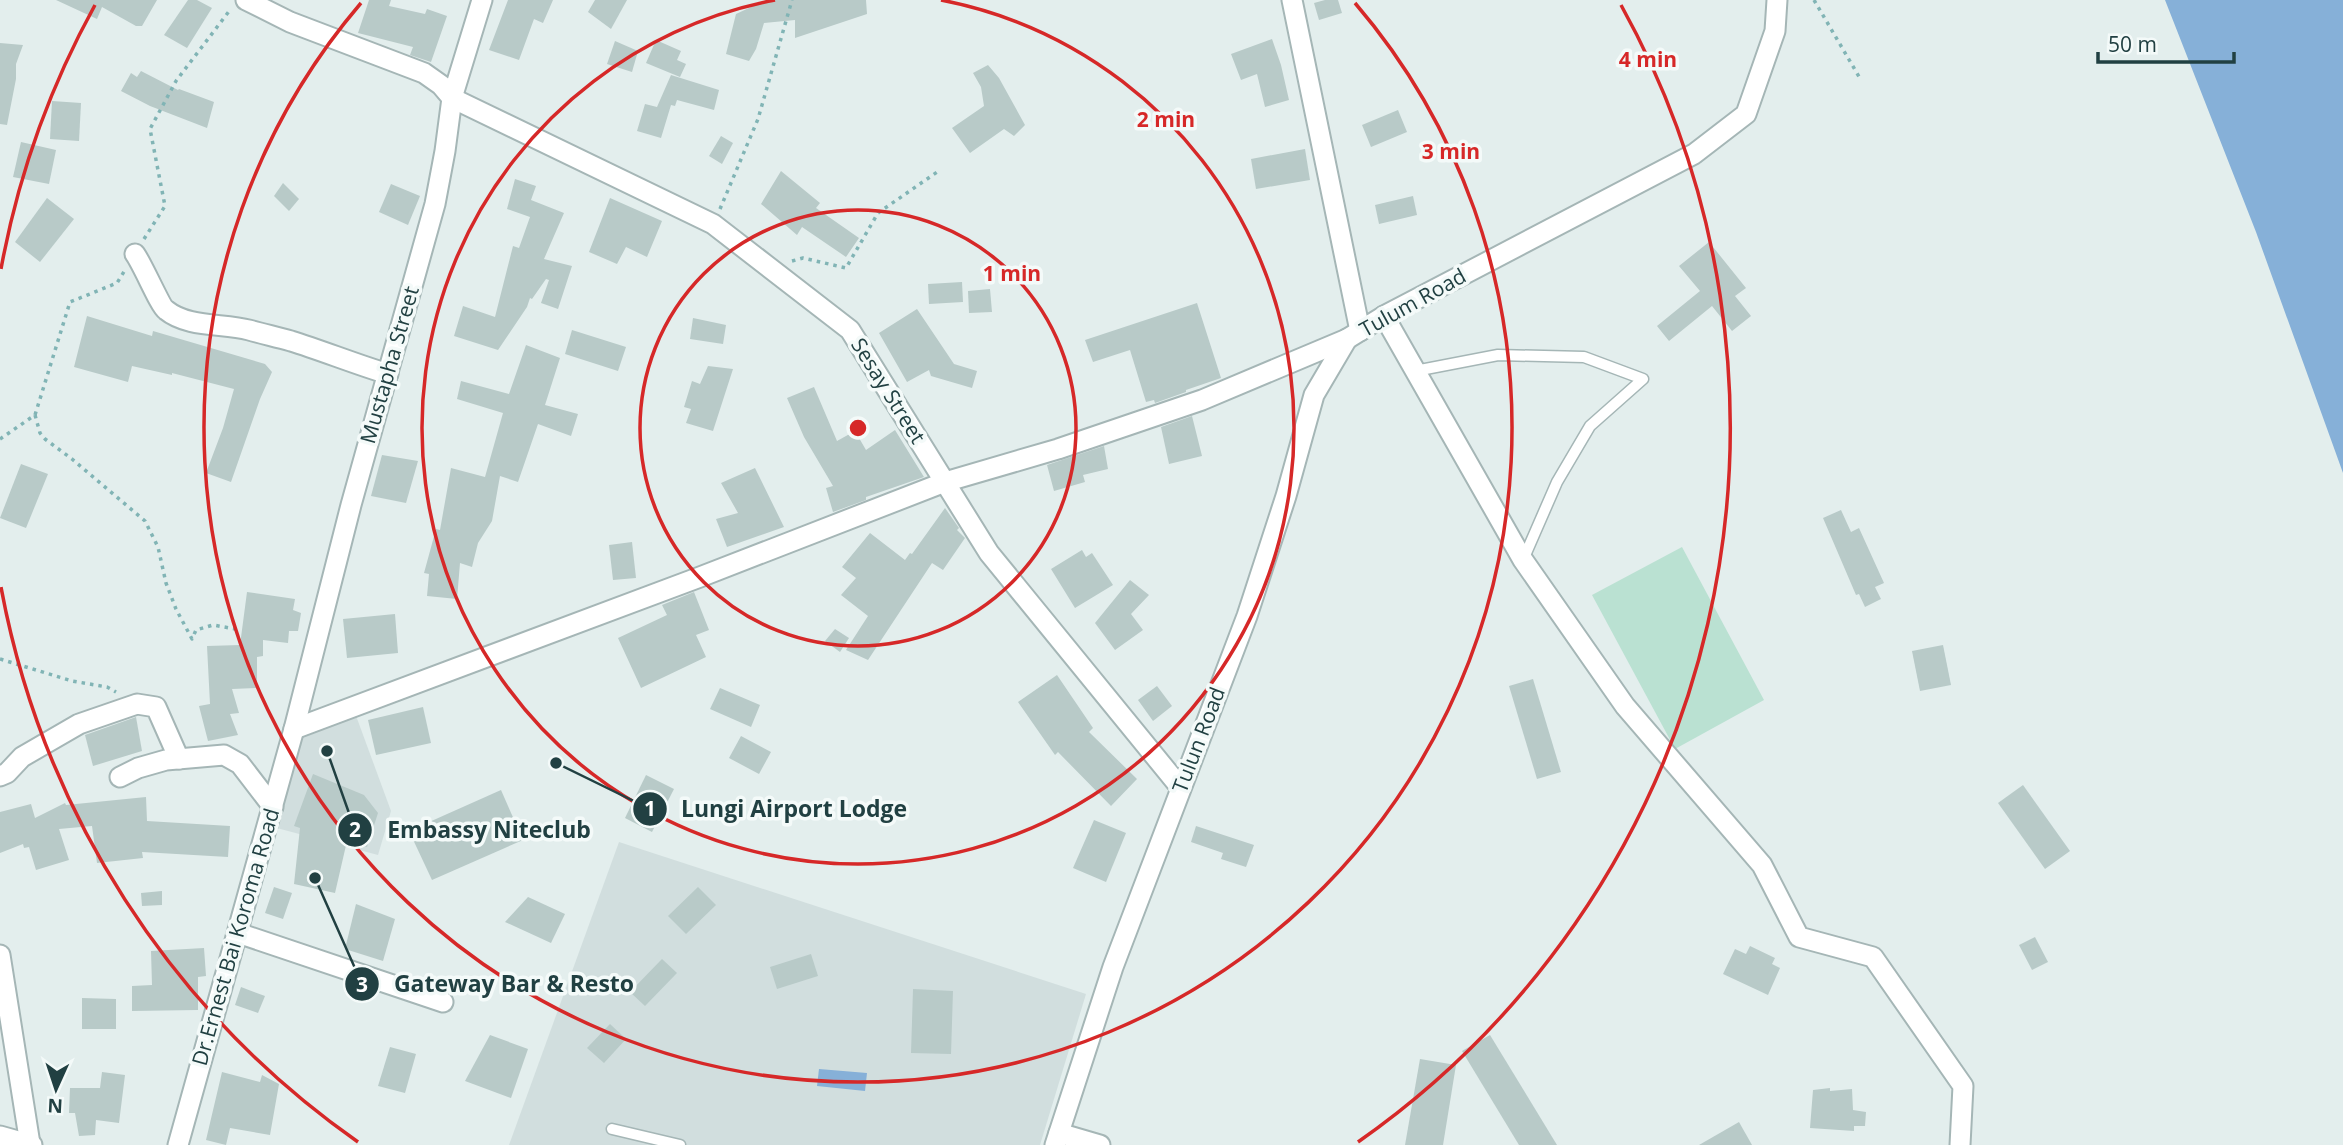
<svg xmlns="http://www.w3.org/2000/svg" width="2343" height="1145" font-family="'Open Sans',sans-serif">
<style>
.built{fill:#d1dede}
.green{fill:#bae1d2}
.water{fill:#86b0d8}
.building{fill:#b8cac8}
.lines{fill:none;stroke-linecap:round;stroke-linejoin:round}
.lane-casing{stroke:#a5b6b6;stroke-width:13}
.street-casing{stroke:#a5b6b6;stroke-width:23}
.path{stroke:#81b4b5;stroke-width:3.5;stroke-dasharray:3.5 5;stroke-linecap:butt}
.lane{stroke:#fff;stroke-width:10}
.street{stroke:#fff;stroke-width:19}
.ring{fill:none;stroke:#d62828;stroke-width:3.5}
.labels{text-anchor:middle;stroke-width:7;stroke-linejoin:round;paint-order:stroke}
.street-label{font-size:21px;fill:#214042;stroke:#f4faf9}
.centre{fill:#d62828;stroke:#f4faf9;stroke-width:3.5}
.ring-label{font-size:21px;text-anchor:middle;font-weight:bold;fill:#d62828;stroke:#f4faf9;stroke-width:7;stroke-linejoin:round;paint-order:stroke}
.leader{fill:none;stroke:#214042;stroke-width:2.5}
.callout-dot{fill:#214042;stroke:#f4faf9;stroke-width:2.5}
.mark-label{font-size:21px;text-anchor:middle;font-weight:bold;fill:#fff}
.callout-label{font-size:23px;text-anchor:middle;font-weight:bold;fill:#214042;stroke:#f4faf9;stroke-width:7;stroke-linejoin:round;paint-order:stroke}
</style>
<rect width="100%" height="100%" fill="#e3eeed"/>
<g class="built">
<path d="M355,713l36,98 -13,44 -105,-28 29,-94z"/>
<path d="M619,842l467,152 -46,151h-531z"/>
</g>
<path class="green" d="M1682,547l82,153 -89,49 -83,-154z"/>
<g class="water">
<path d="M2165,0h178v473l-87,-241z"/>
<path d="M819,1069l48,4 -2,18 -48,-5z"/>
</g>
<g class="building">
<path d="M56,0h101l-15,26h-6l-34,-19 -5,12z"/>
<path d="M188,0h9l15,8 -25,40 -23,-13z"/>
<path d="M369,0h22l-2,6 36,8 2,-5 20,7 -16,46 -21,-7 3,-8 -55,-14z"/>
<path d="M508,0h45l-10,23 -9,-4 -15,41 -30,-10z"/>
<path d="M595,0h32l-16,29 -23,-17z"/>
<path d="M766,0h100l1,14 -72,24v-18l-31,3 -8,26 -7,12 -23,-7 10,-40z"/>
<path d="M1325,0h13l4,13 -23,7 -5,-17z"/>
<path d="M1272,39l9,26 8,35 -24,7 -8,-33 -16,6 -10,-26z"/>
<path d="M656,40l25,11 -4,9 9,4 -6,13 -34,-14z"/>
<path d="M615,41l23,10 -6,21 -25,-8z"/>
<path d="M0,43l23,2 -7,19v15l-9,46 -7,-1z"/>
<path d="M988,65l11,13 26,47 -11,11 -10,-7 -34,24 -18,-25 32,-22 -3,-19 -8,-14z"/>
<path d="M141,71l37,19 1,-1 35,13 -7,26 -57,-22 -29,-15 10,-18 6,4z"/>
<path d="M671,75l48,15 -5,20 -37,-10 -2,6 -4,-1 -10,33 -24,-7 8,-27 12,3z"/>
<path d="M52,101l29,2 -2,38 -29,-2z"/>
<path d="M1398,110l9,22 -36,15 -9,-22z"/>
<path d="M721,136l12,7 -11,21 -13,-8z"/>
<path d="M21,142l35,8 -7,34 -36,-7z"/>
<path d="M1305,149l5,31 -54,9 -5,-30z"/>
<path d="M781,171l39,32 -4,5 43,30 -13,19 -44,-30 -5,8 -36,-31z"/>
<path d="M515,179l21,7 -5,14 33,13 -20,46 28,7 -14,43 -17,-6 8,-23 -3,-1 -14,20 -2,-1 -3,9 -29,43 -44,-14 9,-30 32,11 18,-71 6,2 11,-31 -23,-8z"/>
<path d="M283,183l16,16 -10,12 -15,-15z"/>
<path d="M391,184l29,12 -12,29 -29,-13z"/>
<path d="M1413,196l4,19 -38,9 -4,-19z"/>
<path d="M47,198l27,21 -34,43 -25,-20z"/>
<path d="M610,198l52,23 -15,36 -21,-10 -9,17 -28,-12z"/>
<path d="M1709,242l37,46 -11,8 16,20 -19,15 -20,-25 -43,35 -12,-15 43,-35 -21,-25z"/>
<path d="M962,282l1,20 -34,2 -1,-20z"/>
<path d="M990,289l2,23 -23,1 -1,-22z"/>
<path d="M1197,303l24,75 -35,12v2l-31,11 -1,-3 -8,2 -16,-52 -37,12 -8,-22z"/>
<path d="M917,309l37,55 23,7 -5,17 -41,-12 -2,-6 -22,12 -28,-49z"/>
<path d="M87,316l65,20 1,-5 112,33 7,8 -12,27 -29,83 -25,-9 17,-45 11,-39 -62,-16v2l-40,-9 -4,16 -54,-15z"/>
<path d="M693,318l33,7 -3,19 -33,-5z"/>
<path d="M572,330l54,17 -8,24 -53,-17z"/>
<path d="M526,345l34,13 -15,47 33,9 -7,22 -33,-12 -20,58 -18,-6 -8,45 -14,22 -6,24 -12,-4 -3,36 -30,-3 2,-22 -5,-1 12,-44 4,1 11,-62 34,9 18,-64 -46,-14 4,-18 48,13z"/>
<path d="M708,366l25,3 -20,62 -27,-8 5,-14 -7,-2 8,-26 8,3z"/>
<path d="M814,387l23,54 18,-10 11,19 29,-20 29,47 -58,20v3l-33,12 -7,-24 7,-2 -29,-49 -17,-39z"/>
<path d="M1192,416l10,40 -33,8 -8,-37z"/>
<path d="M1104,446l4,23 -25,6 2,7 -31,9 -7,-26z"/>
<path d="M382,455l36,6 -12,42 -35,-7z"/>
<path d="M21,464l27,10 -22,54 -26,-10z"/>
<path d="M755,468l29,59 -57,20 -11,-28 22,-6 -17,-30z"/>
<path d="M945,508l14,20 -2,2 8,8 -22,32 -11,-7 -64,97 -22,-10 22,-34 -27,-21 15,-17 -14,-11 28,-34 35,27 5,-7 2,1z"/>
<path d="M1841,510l10,22 8,-4 25,55 -9,4 6,12 -16,8 -6,-13 -3,1 -33,-77z"/>
<path d="M632,542l4,36 -23,2 -4,-35z"/>
<path d="M1082,550l4,7 6,-4 21,32 -38,23 -24,-39z"/>
<path d="M1130,580l19,15 -18,19 12,16 -28,20 -20,-27z"/>
<path d="M247,592l48,7 -2,11 8,3 -3,18h-9l-1,12 -25,-3v16l-6,1v31l-25,1 7,24 -9,1 8,21 -30,6 -9,-35 11,-2 -3,-58 33,-1z"/>
<path d="M694,592l15,38 -13,5 10,22 -65,31 -23,-50 49,-23 -5,-10z"/>
<path d="M395,614l3,39 -51,5 -4,-39z"/>
<path d="M835,629l14,9 -9,14 -15,-11z"/>
<path d="M1943,645l8,40 -31,6 -8,-40z"/>
<path d="M1057,675l36,53 -4,4 48,47 -26,27 -53,-54 -3,3 -37,-53z"/>
<path d="M1533,679l28,93 -24,7 -28,-93z"/>
<path d="M1157,686l15,20 -19,15 -15,-21z"/>
<path d="M720,688l40,17 -9,22 -41,-18z"/>
<path d="M423,707l8,36 -55,12 -8,-35z"/>
<path d="M136,717l6,34 -49,15 -8,-31z"/>
<path d="M741,736l30,16 -12,22 -30,-16z"/>
<path d="M313,774l51,21 14,18 -11,34 -20,-6 -12,52 -41,-9 6,-56 -6,-2z"/>
<path d="M646,775l28,14 -22,43 -27,-14z"/>
<path d="M2023,785l47,66 -25,18 -47,-66z"/>
<path d="M501,790l22,50 -91,40 -23,-49z"/>
<path d="M146,797l1,24 83,5 -2,31 -86,-5 1,6 -46,5 -5,-37 -33,3 10,31 -33,10 -7,-23 -5,1 -1,-4 -23,9v-41l31,-8 4,14 30,-15 1,2z"/>
<path d="M1094,820l32,13 -20,49 -33,-14z"/>
<path d="M1196,826l58,19 -8,22 -25,-8 2,-6 -32,-11z"/>
<path d="M274,887l18,6 -9,26 -18,-6z"/>
<path d="M698,887l18,18 -30,29 -18,-18z"/>
<path d="M162,891v14l-20,1 -1,-13z"/>
<path d="M528,897l37,17 -14,29 -46,-21z"/>
<path d="M356,904l39,15 -12,42 -38,-12z"/>
<path d="M2035,937l13,25 -16,8 -13,-25z"/>
<path d="M1750,946l25,12 -3,6 8,4 -12,27 -45,-21 12,-25 11,5z"/>
<path d="M204,948l2,28 -8,1v33l-66,1v-25l20,-1 -1,-34z"/>
<path d="M811,954l7,22 -41,13 -7,-22z"/>
<path d="M662,959l15,14 -32,33 -15,-14z"/>
<path d="M241,987l24,9 -7,17 -23,-8z"/>
<path d="M913,989l40,2 -2,63 -40,-1z"/>
<path d="M82,998l34,1v30h-34z"/>
<path d="M610,1024l16,15 -22,24 -17,-15z"/>
<path d="M490,1035l38,14 -17,49 -46,-17z"/>
<path d="M1490,1035l67,110h-38l-57,-94z"/>
<path d="M390,1047l26,7 -11,39 -27,-7z"/>
<path d="M1420,1059l36,6 -13,80h-38z"/>
<path d="M102,1072l23,3 -6,48 -23,-3 -1,15 -16,1 -4,-23h-6l1,-25h30z"/>
<path d="M222,1072l38,10 2,-7 17,9 -9,51 -40,-7 -4,17 -20,-5z"/>
<path d="M1830,1088v3l22,-2 1,21 13,2 -1,14h-11v5l-44,-3 3,-38z"/>
<path d="M1739,1122l13,23h-53z"/>
</g>
<g class="lines">
<g class="lane-casing">
<g id="lane">
<path d="M1415,371l83,-16 86,2 59,22 -53,47 -33,56 -34,78"/>
<path d="M612,1129l68,16"/>
</g>
</g>
<g class="street-casing">
<g id="street">
<path d="M246,0l44,22 134,51 17,12 11,13 261,126 137,106 139,223 191,234"/>
<path d="M1292,0l68,331"/>
<path d="M135,254c8,11 25,52 31,56 22,18 57,13 83,20 14,4 28,7 42,11 32,10 64,23 97,33"/>
<path d="M1384,316l139,244 102,146 137,159 37,72 74,20 90,129 -3,59"/>
<path d="M294,729l406,-152 245,-95 113,-33 144,-49 145,-61 37,-23 310,-162 52,-40 29,-83 2,-31"/>
<path d="M0,776l7,-3 15,-16 57,-33 58,-20 19,3 23,52"/>
<path d="M120,777l18,-9 28,-8 58,-5 16,9 33,43"/>
<path d="M238,933l205,69"/>
<path d="M0,955l30,189"/>
<path d="M1059,1133l41,12"/>
<path d="M0,1136l32,9"/>
<path d="M178,1145l116,-416 57,-224 84,-301 10,-53 7,-53 30,-98"/>
<path d="M1055,1145l58,-178 134,-351 39,-120 28,-101 33,-56"/>
</g>
</g>
<g class="path">
<path d="M1814,0l47,80"/>
<path d="M720,209l38,-90 34,-119"/>
<path d="M144,239l21,-33 -15,-77 26,-48 54,-71"/>
<path d="M792,261l11,-3 43,10 32,-55 62,-43"/>
<path d="M35,415l5,18 5,6 27,20 73,62 13,26 8,36 10,26 16,30 4,-9 17,-5 28,5"/>
<path d="M0,439l35,-24 35,-113 47,-19 8,-13"/>
<path d="M0,659l72,22 35,6 9,5"/>
</g>
<use href="#lane" class="lane"/>
<use href="#street" class="street"/>
</g>
<g class="ring">
<circle cx="858" cy="428" r="218"/>
<path d="M941 0A436 436 0 1 1 775 0"/>
<path d="M1355 3A654 654 0 1 1 361 3"/>
<path d="M358 1142A872 872 0 0 1 1 587M1 269A872 872 0 0 1 95 5M1621 5A872 872 0 0 1 1358 1142"/>
</g>
<g class="labels">
<g class="street-label">
<text transform="translate(1413 303) rotate(-29)" y="7">Tulum Road</text>
<text transform="translate(390 365) rotate(-74)" y="7">Mustapha Street</text>
<text transform="translate(888 391) rotate(58)" y="7">Sesay Street</text>
<text transform="translate(1199 740) rotate(-69)" y="7">Tulun Road</text>
<text transform="translate(236 937) rotate(-74)" y="7">Dr.Ernest Bai Koroma Road</text>
</g>
</g>
<circle cx="858" cy="428" r="10" class="centre"/>
<g class="ring-label">
<text x="1648" y="67">4 min</text>
<text x="1166" y="127">2 min</text>
<text x="1451" y="159">3 min</text>
<text x="1012" y="281">1 min</text>
</g>
<path class="leader" d="M556 763L650 809M327 751L355 830M315 878L362 984"/>
<g class="callout-dot">
<circle cx="556" cy="763" r="7"/>
<circle cx="327" cy="751" r="7"/>
<circle cx="315" cy="878" r="7"/>
<circle cx="650" cy="809" r="18"/>
<circle cx="355" cy="830" r="18"/>
<circle cx="362" cy="984" r="18"/>
</g>
<g class="mark-label">
<text x="650" y="816">1</text>
<text x="355" y="837">2</text>
<text x="362" y="992">3</text>
</g>
<g class="callout-label">
<text x="794" y="817">Lungi Airport Lodge</text>
<text x="489" y="838">Embassy Niteclub</text>
<text x="514" y="992">Gateway Bar &amp; Resto</text>
</g>
<g transform="translate(56 1089) rotate(183)" stroke="#f4faf9" stroke-width="5" paint-order="stroke">
<path d="M0-5L12 26L0 18L-12 26Z" fill="#214042"/>
<text y="-10" font-size="19" font-weight="bold" text-anchor="middle" fill="#214042">N</text>
</g>
<path d="M2098 52v10h136v-10" fill="none" stroke="#214042" stroke-width="3.5"/>
<text x="2108" y="52" font-size="21" fill="#214042" stroke="#f4faf9" stroke-width="5" paint-order="stroke">50 m</text>
</svg>
